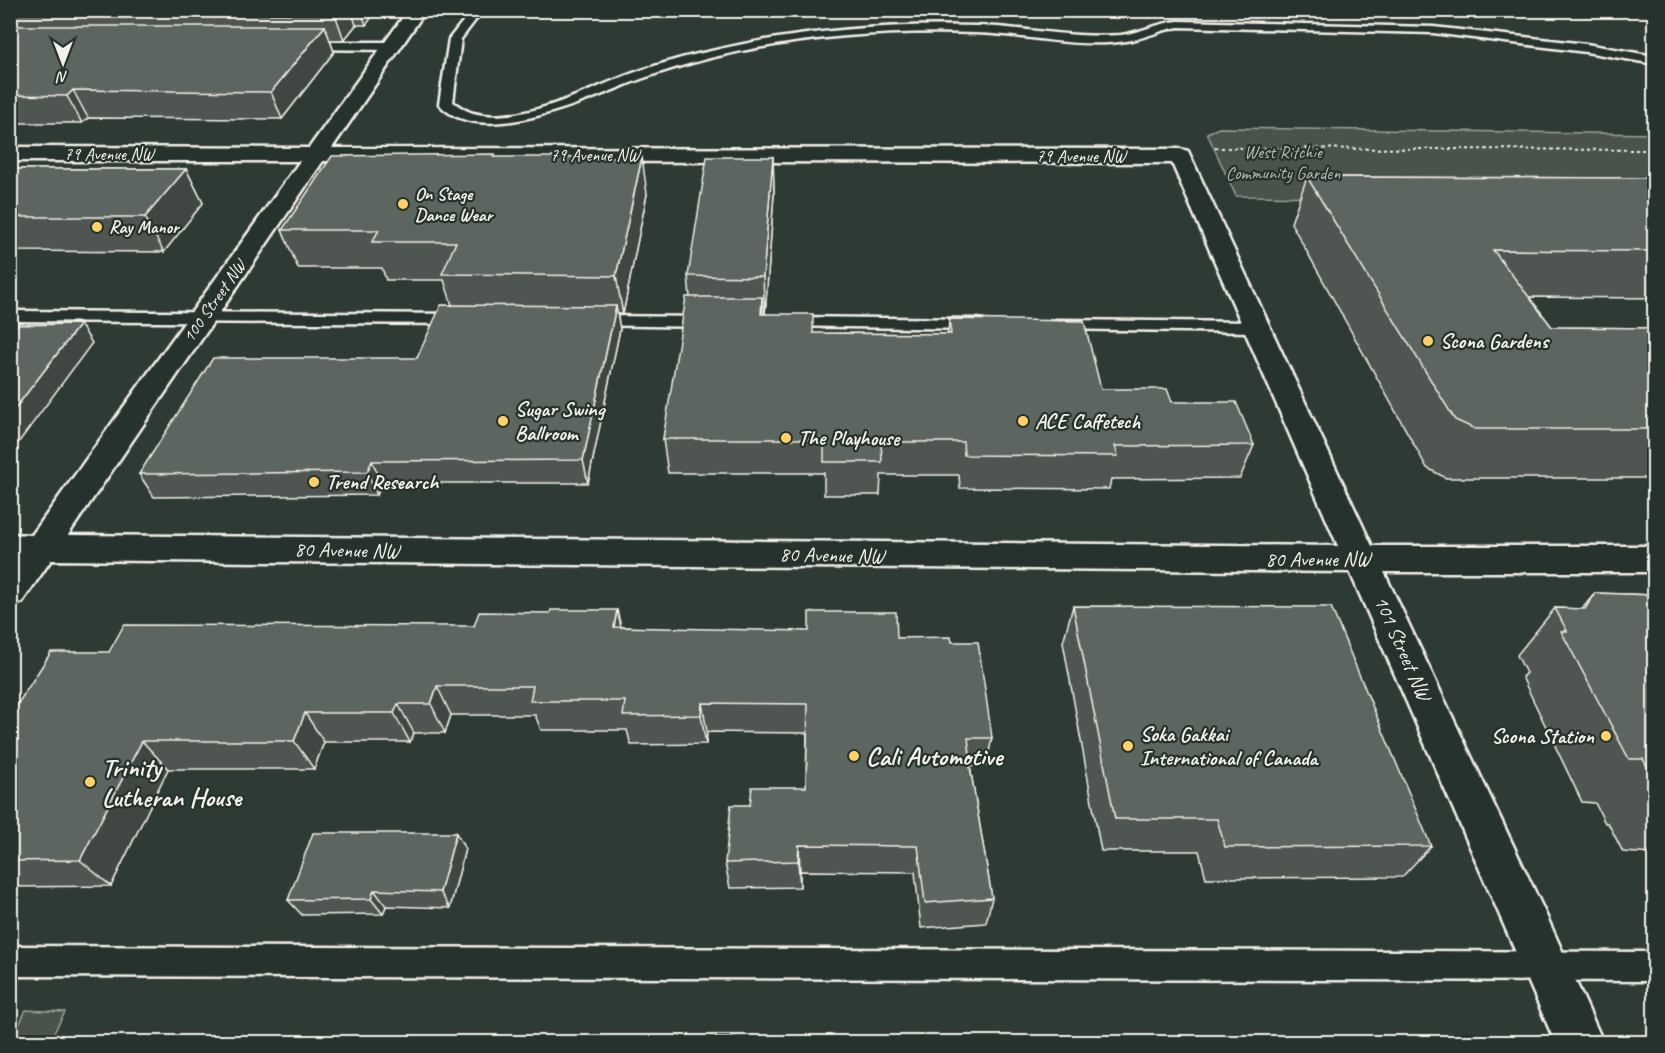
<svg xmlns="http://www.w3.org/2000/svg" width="1665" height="1053" font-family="Caveat,sans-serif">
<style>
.green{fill:#48524c;stroke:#9ea29a;stroke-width:1.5}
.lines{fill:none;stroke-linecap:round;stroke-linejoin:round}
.lane-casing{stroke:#f4f1e8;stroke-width:5}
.street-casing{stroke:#f4f1e8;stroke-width:5}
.path{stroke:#f4f1e8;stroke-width:2;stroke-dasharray:3 3;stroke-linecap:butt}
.lane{fill:#26332d;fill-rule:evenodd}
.street{fill:#26332d;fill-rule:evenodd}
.wall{fill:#4f5751;stroke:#f4f1e8;stroke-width:1.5}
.shaded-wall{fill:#404742;stroke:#f4f1e8;stroke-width:1.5}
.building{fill:#5c655e;stroke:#f4f1e8;stroke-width:1.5}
.poi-dot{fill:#ffd166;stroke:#26332d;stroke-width:2}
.labels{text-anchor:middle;stroke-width:4.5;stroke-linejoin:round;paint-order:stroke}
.far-park-label{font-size:18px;fill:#b8b9b1;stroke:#26332d}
.far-street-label{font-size:18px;fill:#f4f1e8;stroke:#26332d}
.far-poi-label{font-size:18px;font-weight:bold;fill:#f4f1e8;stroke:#26332d;text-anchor:start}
.poi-label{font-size:21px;font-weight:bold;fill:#f4f1e8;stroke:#26332d;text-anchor:start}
.street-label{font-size:21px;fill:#f4f1e8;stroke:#26332d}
.near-poi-label{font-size:26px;font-weight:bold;fill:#f4f1e8;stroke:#26332d;text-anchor:start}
</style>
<rect width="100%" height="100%" fill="#2e3b34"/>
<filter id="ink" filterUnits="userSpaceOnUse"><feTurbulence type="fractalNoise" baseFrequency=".0167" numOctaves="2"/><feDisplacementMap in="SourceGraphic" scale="12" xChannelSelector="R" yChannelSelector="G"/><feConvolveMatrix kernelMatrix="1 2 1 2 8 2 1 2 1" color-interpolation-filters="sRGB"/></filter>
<g filter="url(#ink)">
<g class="green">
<path d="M1219,128l435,6v65l-418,-3 -29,-63z"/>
<path d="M26,1010l39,2 -16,30h-38z"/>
</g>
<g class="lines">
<g class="lane-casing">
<g id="lane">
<path d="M472,10h11l-22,29 -8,63c6,4 13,9 20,11 47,13 116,-24 160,-40 24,-8 49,-16 74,-21 88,-21 179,-29 270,-26 48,1 96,13 144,9 17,-2 38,-12 57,-14l255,6 153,17 68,12v8l-68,-12 -153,-19 -255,-6c-18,3 -35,12 -52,14 -46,8 -103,-7 -150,-8 -89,-3 -179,4 -266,25 -23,6 -47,13 -69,21 -48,18 -160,72 -202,25l10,-65z"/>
<path d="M303,42h90l6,4 -6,4 -94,-1 -2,-3z"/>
<path d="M10,311l451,3 6,1 3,4 -3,4 -6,1 -451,-3z"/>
<path d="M592,316l118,1 6,1 3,4 -3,4 -6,1 -124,-2 -3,-4 3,-4z"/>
<path d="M787,317l190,2 6,1 3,4 -3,4 -6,1 -196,-3 -3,-4 3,-4z"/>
<path d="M1057,320l197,2 6,1 3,4 -3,4 -6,1 -203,-3 -3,-4 3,-4z"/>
<path d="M10,946l1644,6v29l-1644,-5z"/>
</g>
</g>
<g class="street-casing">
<path id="street" d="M408,10h18l-94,138 848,1 8,2 184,395h282v26h-270l162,343 57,127h-48l-205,-470 -1299,-12 -29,42 -12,3v-40l4,-5h-4v-26l22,1 268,-374h-290v-14l299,1zM323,161l849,2 166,383 -1270,-11z"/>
</g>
<path class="path" d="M1215,148l439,2"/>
<use href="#lane" class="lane"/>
<use href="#street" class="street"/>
</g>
<g class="wall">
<path d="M10,10h367l-11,15h-10l-12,15h-14l4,12 -52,67 -194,-1 -6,5h-72z"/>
<path d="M495,157l152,37 -24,120h-6l3,15 -32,154h-206l-5,12 -223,2 -15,-23 278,-116 35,-53 -8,-25h-58l-4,-12h-84l-16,-38z"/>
<path d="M773,157l1,37 -9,120 49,19 134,1 1,-15 152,70 71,13 82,43 -14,33 -129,1 -2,10 -149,-1 -1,-13h-78l-1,20h-56v-22h-156l-5,-34 27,-142 -2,-21z"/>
<path d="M10,169h176l17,34 -39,49 -154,-1z"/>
<path d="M1307,177l347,1v120l-125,-1 23,30 98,1v-1l4,-7v158h-208l-19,-10 -136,-245z"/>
<path d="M1595,593l59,2v259l-31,-2 -15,-29h-3l-10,-20 -13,-1 -60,-125 4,-4 -9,-18 38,-47 27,1z"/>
<path d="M1073,606l358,240 -29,31 -196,1 -7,-27h-98l-38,-209z"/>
<path d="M621,627l276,11 55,4 40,96 -6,28h-16l22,132 -6,25 -65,5 -6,-56 -115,-1v16l-70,1 -5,-25 25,-58 56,-18 1,-54 -100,-1 -1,12 -75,1 -4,-15h-86l-6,-15h-84l-6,18h-31l-4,9h-86l-10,27h-146l-57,117 -101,1v-171l99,-64z"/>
<path d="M456,833l9,16 -15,59 -64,-2 -3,8 -81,1 -14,-15z"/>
</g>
<g class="shaded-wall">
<path d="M338,10h13l5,15 -12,15 -9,-26z"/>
<path d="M361,10h16l-11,15z"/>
<path d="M325,26l9,26 -52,67 -11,-27z"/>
<path d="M73,90l15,28 -6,5 -15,-27z"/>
<path d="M642,157l5,37 -24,120 -7,-38z"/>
<path d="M773,157l1,37 -9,121 -2,-38z"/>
<path d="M186,169l17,34 -39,49 -19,-35z"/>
<path d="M762,297l2,33 -3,-16z"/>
<path d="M616,306l4,23 -32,154 -5,-23z"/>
<path d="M80,324l12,19 -82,111v-39z"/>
<path d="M372,461l10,22 -5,12 -10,-23z"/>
<path d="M617,610l7,30 -10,-13z"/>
<path d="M437,686l14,29 -6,18 -14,-29z"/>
<path d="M702,703l5,29 -1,12 -5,-29z"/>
<path d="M398,704l16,29 -4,9 -16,-29z"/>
<path d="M305,713l19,29 -10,27 -20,-28z"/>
<path d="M142,741l26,28 -57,117 -31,-26z"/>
<path d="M456,833l9,16 -15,59 -10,-16z"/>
<path d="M799,845l1,26v16l-2,-26z"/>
<path d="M374,890l12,16 -3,8 -12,-15z"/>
</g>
<g class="building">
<path d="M10,10h328l-3,4h-325z"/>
<path d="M10,26h315l-54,66 -198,-2 -6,6 -57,-1z"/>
<path d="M495,154l-2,3h149l-26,119 -174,-2 14,-32h-84l7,-12h-97l50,-74z"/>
<path d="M707,157h66l-10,120 -75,-1z"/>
<path d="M10,169h176l-41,48h-135z"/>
<path d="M1307,177l347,1v73l-161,-1 59,77 102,1v101h-179l-20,-9z"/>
<path d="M686,297h76l-1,17h52v19l138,1 -2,-15 135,2 17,68h66l5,13h64l18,43 -139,1 3,10 -154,-1 -1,-13h-82l1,20h-58v-23h-161z"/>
<path d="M441,305l175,1 -33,154 -211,1 -5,11 -228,2 74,-116h204z"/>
<path d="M80,324l-70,91v-90z"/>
<path d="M1595,593l59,2v185l-11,-21h-14l-68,-128h6l-12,-23 30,1z"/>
<path d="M1073,606l258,1 100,239 -206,1 -8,-28h-102z"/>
<path d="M551,610h66l-3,17 195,4v-19h87l1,26 54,-1 1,5h26l14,96h-24l2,17h-2l24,143 -67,5 -7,-57 -119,-1 -1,16 -73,2 6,-58h19l2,-18h54l2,-83 -106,-1 -1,12 -78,1 2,-15h-95l3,-15h-96l-6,18h-33l-4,9h-89l-11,28h-152l-62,119 -70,1v-145l41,-64h58l15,-27 350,1 5,-14 71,1z"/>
<path d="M313,833h143l-16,59 -66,-2 -3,9 -83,1z"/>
<path d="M711,1038l77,1v3h-78z"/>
</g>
</g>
<g class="poi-dot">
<circle cx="403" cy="204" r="6"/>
<circle cx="97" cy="227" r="6"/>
<circle cx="1428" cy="341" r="6"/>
<circle cx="503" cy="421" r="6"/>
<circle cx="1023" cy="421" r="6"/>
<circle cx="786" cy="438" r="6"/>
<circle cx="314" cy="482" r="6"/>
<circle cx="1606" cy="736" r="6"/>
<circle cx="1128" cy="746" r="6"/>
<circle cx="854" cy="756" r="6"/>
<circle cx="90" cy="782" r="6"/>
</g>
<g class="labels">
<g class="far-park-label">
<text x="1283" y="158">West Ritchie<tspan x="1283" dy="21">Community Garden</tspan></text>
</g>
<g class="far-street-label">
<text x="109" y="160">79 Avenue NW</text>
<text x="595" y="161">79 Avenue NW</text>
<text x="1081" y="162">79 Avenue NW</text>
<text transform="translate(214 301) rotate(-55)" y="6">100 Street NW</text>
</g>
<g class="far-poi-label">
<text x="415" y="200">On Stage<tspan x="415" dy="21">Dance Wear</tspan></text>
<text x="109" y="233">Ray Manor</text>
</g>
<g class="poi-label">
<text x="1440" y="348">Scona Gardens</text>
<text x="515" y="416">Sugar Swing<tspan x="515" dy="24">Ballroom</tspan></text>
<text x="1035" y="428">ACE Caffetech</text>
<text x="798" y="445">The Playhouse</text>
<text x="326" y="489">Trend Research</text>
<text x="1140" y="741">Soka Gakkai<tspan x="1140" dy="24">International of Canada</tspan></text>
<text x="1594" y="743" text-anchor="end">Scona Station</text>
</g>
<g class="street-label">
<text transform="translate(347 550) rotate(1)" y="7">80 Avenue NW</text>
<text transform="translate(832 555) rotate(1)" y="7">80 Avenue NW</text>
<text x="1318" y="566">80 Avenue NW</text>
<text transform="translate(1403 648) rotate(66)" y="7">101 Street NW</text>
</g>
<g class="near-poi-label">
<text x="866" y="765">Cali Automotive</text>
<text x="102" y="776">Trinity<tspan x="102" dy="30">Lutheran House</tspan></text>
</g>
</g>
<rect width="1665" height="1053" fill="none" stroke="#26332d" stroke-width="36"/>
<rect x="18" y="18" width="1629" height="1017" fill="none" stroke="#f4f1e8" stroke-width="2" filter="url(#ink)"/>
<g transform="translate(63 63) rotate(180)" stroke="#26332d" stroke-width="4.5" paint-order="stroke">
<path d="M0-4.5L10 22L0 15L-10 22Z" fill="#f4f1e8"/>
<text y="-9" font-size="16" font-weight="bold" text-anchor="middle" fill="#f4f1e8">N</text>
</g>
</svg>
